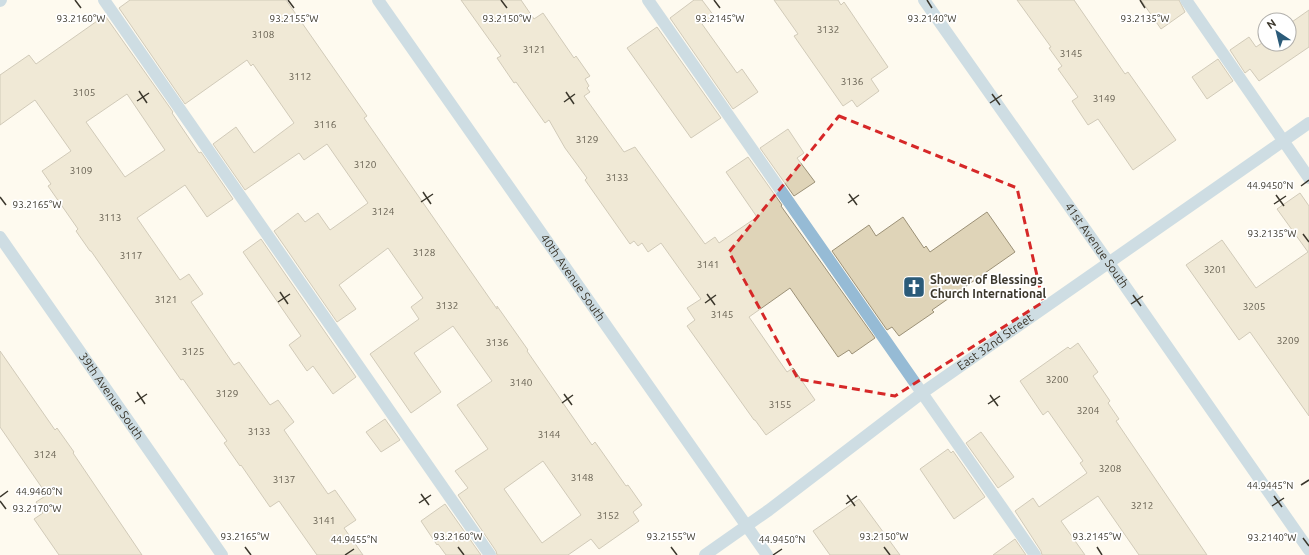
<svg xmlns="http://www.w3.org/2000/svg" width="1309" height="555" font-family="Ubuntu,sans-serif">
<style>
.building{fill:#dfd4b8;stroke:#9c9177;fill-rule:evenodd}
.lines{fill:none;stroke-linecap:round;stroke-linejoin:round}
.lane{stroke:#96bbd5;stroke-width:12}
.street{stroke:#96bbd5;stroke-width:12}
.marked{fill:none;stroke:#d62828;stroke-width:3;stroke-dasharray:8 5;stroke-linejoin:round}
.ticks{fill:none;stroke:#3b372c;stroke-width:1.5}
.labels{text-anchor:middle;stroke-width:3.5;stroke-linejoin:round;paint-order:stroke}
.number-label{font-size:10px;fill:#645e4f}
.street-label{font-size:12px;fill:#3b372c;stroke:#fff}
.poi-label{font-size:12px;font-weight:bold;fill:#3b372c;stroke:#fff;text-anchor:start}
.ticks-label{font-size:10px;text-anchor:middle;fill:#3b372c;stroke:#fff;stroke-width:3.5;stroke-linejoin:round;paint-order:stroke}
</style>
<rect width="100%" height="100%" fill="#fefaef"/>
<g class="building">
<path d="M130,0h156l81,116 -3,2 133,191v-3l31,44 -1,1 65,94 3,-3 31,44 2,-1 14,20 -9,7 6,9 -40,28 -8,-10 -23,16h-71l-1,-4 -38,-56 10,-7 -13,-17 33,-22 -31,-44 35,-24 -39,-55 -39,27 27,39 -30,21 -41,-59 49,-35 -8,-12 12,-9 -35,-50 -49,37 17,24 -19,13 -63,-91 24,-18 7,9 13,-9 12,17 38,-27 -41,-59 -23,16 -5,-7 -54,37 -32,-46 23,-17 18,26 40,-30 -41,-59 -2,2 -4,-6 -62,44 -66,-96zM543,461l38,54 -39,28 -38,-54z"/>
<path d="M461,0h60l13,19 9,-6 31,45 2,-2 14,20 -5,3 4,7 -2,2 3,4 -6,4 40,56 11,-5 70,97 10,-7 4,6 38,-26 -31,-45 22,-15 34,48 -1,1 94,132 -23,16 -3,-4 -11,7 -48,-69 -41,29 38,55 6,-4 22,32 -49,35 -11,-15h-1l-67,-94 8,-6 -8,-12 14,-9 -40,-56 -13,9 -6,-9 -4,3 -4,-5 -4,3 -45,-64 2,-2 -22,-30 -16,-28 -4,3 -29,-41 -2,1 -17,-25 4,-2z"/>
<path d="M694,0h8l12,16 -12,8 35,49 5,-4 16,23 -25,17 -63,-91z"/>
<path d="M774,0h64l3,5 3,-3 44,65 -17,12 8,12 -22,16 -5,-7 -9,6 -49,-70 4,-2z"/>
<path d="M1017,0h57l51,74 3,-2 48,68 -43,30 -35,-51 -10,6 -16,-24 6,-4 -20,-28 4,-3 -13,-18 2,-1z"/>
<path d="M1141,0h38l6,12 -24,17z"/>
<path d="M1309,10v37l-50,34 -9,-12 -5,4 -15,-23 19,-13 7,10 9,-6v3h24v-20z"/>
<path d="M106,17l67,95 -1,1 27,40 2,-1 32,47 -26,18 -22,-32 -48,33 43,62 9,-6 14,20 -12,8 43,63 5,-3 31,43 8,-5 16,22 -10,8 44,64 7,-4 21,30 -12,8 19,27h-46l-38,-54 -9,6 -29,-42 -1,1 -16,-23 3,-2 -44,-62 -2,1 -90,-129h-1l-14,-20 2,-2 -30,-43 3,-2 -9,-13 29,-20 -36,-51 -35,25v-50l29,-20 7,9 64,-45 1,2zM127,94l38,56 -40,27 -39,-55z"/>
<path d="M657,27l64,91 -30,20 -64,-90z"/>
<path d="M1218,59l15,22 -26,18 -15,-22z"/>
<path d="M788,129l16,24 -7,5 18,24 -21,14 -34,-48z"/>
<path d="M1300,193l9,13v210l-59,-84 -11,8 -53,-75 36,-25 34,48 52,-36 -31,-43z"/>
<path d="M987,212l28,40 -83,58 2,2 -35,24 -7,-9 -5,3 -55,-79 37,-26 7,11 27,-19 21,31 2,-2 4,6z"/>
<path d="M261,239l95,138 -23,17 -20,-28 -6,5 -18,-26 12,-9 -58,-84z"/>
<path d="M1078,343l20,29 -5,4 17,25 -2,2 11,16 -3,2 91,134h-68l-41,-59 -37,25 24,34h-43l-1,-4 -26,-40 18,-13 6,9 48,-34 -7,-10 3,-2 -35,-50 -5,4 -23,-34 48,-34 2,2z"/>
<path d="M0,351l55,79 2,-2 17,24 -1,1 69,102h-83l-25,-36 9,-6 -7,-11 11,-7 -47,-68z"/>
<path d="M385,419l15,21 -19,12 -15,-20z"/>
<path d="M981,432l33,45 -16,11 -32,-45z"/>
<path d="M948,449l3,4 2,-2 32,46 -31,22 -34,-50z"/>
<path d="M859,499l41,56h-70l-17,-24z"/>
<path d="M445,504l36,51h-35l-8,-11 -1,1 -16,-24z"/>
<path d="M1015,539l11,16h-33z"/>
</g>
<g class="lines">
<g class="lane">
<path d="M104,0l386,555"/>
<path d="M648,0l387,555"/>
<path d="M1186,0l123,178"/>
</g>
<g class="street">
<path id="s1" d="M378,0l389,555"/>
<path id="s2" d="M924,0l185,263 200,287"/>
<path d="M0,1l1,-1"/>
<path id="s3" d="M0,237l222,318"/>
<path id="s4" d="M705,555l64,-45 153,-117 387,-270"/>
</g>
</g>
<path d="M0 0H1309V555H0ZM839,116l178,72 26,114 -148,94 -97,-17 -69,-127z" fill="#fefaef" fill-opacity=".55" fill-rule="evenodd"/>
<path class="marked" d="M839,116l178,72 26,114 -148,94 -97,-17 -69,-127z"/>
<path class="ticks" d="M75,0l6,8M288,0l6,8M501,0l6,8M714,0l6,8M927,0l5,8M1140,0l5,8M139,91l8,12M566,92l8,12M992,94l8,11M137,101l12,-8M564,102l11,-8M990,103l12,-8M1301,186l8,-6M423,192l8,12M849,194l8,11M1276,195l8,11M0,197l6,8M421,202l12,-8M848,203l11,-8M1274,204l12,-8M1303,234l6,8M280,292l8,12M707,294l8,11M1133,295l8,11M278,302l12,-8M705,303l11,-8M1131,304l12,-8M137,392l8,12M564,394l8,11M990,395l8,11M135,402l12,-8M562,403l11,-8M988,404l12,-8M1301,485l8,-5M421,494l8,11M847,495l8,11M1274,496l8,11M0,497l8,-6M0,501l6,8M419,503l12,-8M846,504l11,-8M1272,506l12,-8M1303,538l6,8M245,547l6,8M458,547l6,8M671,547l6,8M884,547l6,8M1097,547l5,8M345,555l9,-6M773,555l9,-6"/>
<defs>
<g id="church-square" transform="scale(1.15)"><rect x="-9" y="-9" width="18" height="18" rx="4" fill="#2b5b79" stroke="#fff"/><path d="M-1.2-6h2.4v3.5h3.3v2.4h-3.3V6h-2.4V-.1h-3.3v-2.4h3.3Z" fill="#fff"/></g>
</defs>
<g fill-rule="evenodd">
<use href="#church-square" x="914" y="287"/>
</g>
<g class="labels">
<g class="number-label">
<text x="828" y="33">3132</text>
<text x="263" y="38">3108</text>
<text x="534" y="53">3121</text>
<text x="1071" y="57">3145</text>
<text x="300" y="80">3112</text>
<text x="852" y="85">3136</text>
<text x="84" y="96">3105</text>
<text x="1104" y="102">3149</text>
<text x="325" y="128">3116</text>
<text x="587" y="143">3129</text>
<text x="365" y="168">3120</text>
<text x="81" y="174">3109</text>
<text x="617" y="181">3133</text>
<text x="383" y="215">3124</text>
<text x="110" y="221">3113</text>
<text x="424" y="256">3128</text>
<text x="131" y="259">3117</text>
<text x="708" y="268">3141</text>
<text x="1215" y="273">3201</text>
<text x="166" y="303">3121</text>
<text x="447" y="309">3132</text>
<text x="1254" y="310">3205</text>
<text x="722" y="318">3145</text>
<text x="1288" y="344">3209</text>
<text x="497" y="346">3136</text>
<text x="193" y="355">3125</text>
<text x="1057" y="383">3200</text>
<text x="521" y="386">3140</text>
<text x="227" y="397">3129</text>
<text x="780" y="408">3155</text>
<text x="1088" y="414">3204</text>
<text x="259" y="435">3133</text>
<text x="549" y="438">3144</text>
<text x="45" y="458">3124</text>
<text x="1110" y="472">3208</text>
<text x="582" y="481">3148</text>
<text x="284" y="483">3137</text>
<text x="1142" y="509">3212</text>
<text x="608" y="519">3152</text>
<text x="324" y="524">3141</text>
</g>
<g class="street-label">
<text dy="4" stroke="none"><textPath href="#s2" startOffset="300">41st Avenue South</textPath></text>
<text dy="4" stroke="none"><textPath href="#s1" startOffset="339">40th Avenue South</textPath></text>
<text dy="4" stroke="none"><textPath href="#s4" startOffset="360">East 32nd Street</textPath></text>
<text dy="4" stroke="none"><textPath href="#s3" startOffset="194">39th Avenue South</textPath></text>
</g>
<g class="poi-label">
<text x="930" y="284">Shower of Blessings<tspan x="930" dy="14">Church International</tspan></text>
</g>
</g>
<g class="ticks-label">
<text x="81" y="22">93.2160°W</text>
<text x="294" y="22">93.2155°W</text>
<text x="507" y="22">93.2150°W</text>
<text x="720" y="22">93.2145°W</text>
<text x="932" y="22">93.2140°W</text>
<text x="1145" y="22">93.2135°W</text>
<text x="1270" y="189">44.9450°N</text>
<text x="37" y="208">93.2165°W</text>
<text x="1272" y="237">93.2135°W</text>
<text x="1270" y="489">44.9445°N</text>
<text x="39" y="495">44.9460°N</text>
<text x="37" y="512">93.2170°W</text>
<text x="245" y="540">93.2165°W</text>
<text x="458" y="540">93.2160°W</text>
<text x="671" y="540">93.2155°W</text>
<text x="884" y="540">93.2150°W</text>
<text x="1097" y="540">93.2145°W</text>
<text x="1272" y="541">93.2140°W</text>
<text x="354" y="543">44.9455°N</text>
<text x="782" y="543">44.9450°N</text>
</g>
<g transform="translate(1277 32) rotate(325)"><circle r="19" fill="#ffffff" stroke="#b1afab"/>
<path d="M0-3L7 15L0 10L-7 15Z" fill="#2b5b79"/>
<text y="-6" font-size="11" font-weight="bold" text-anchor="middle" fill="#3b372c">N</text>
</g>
</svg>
